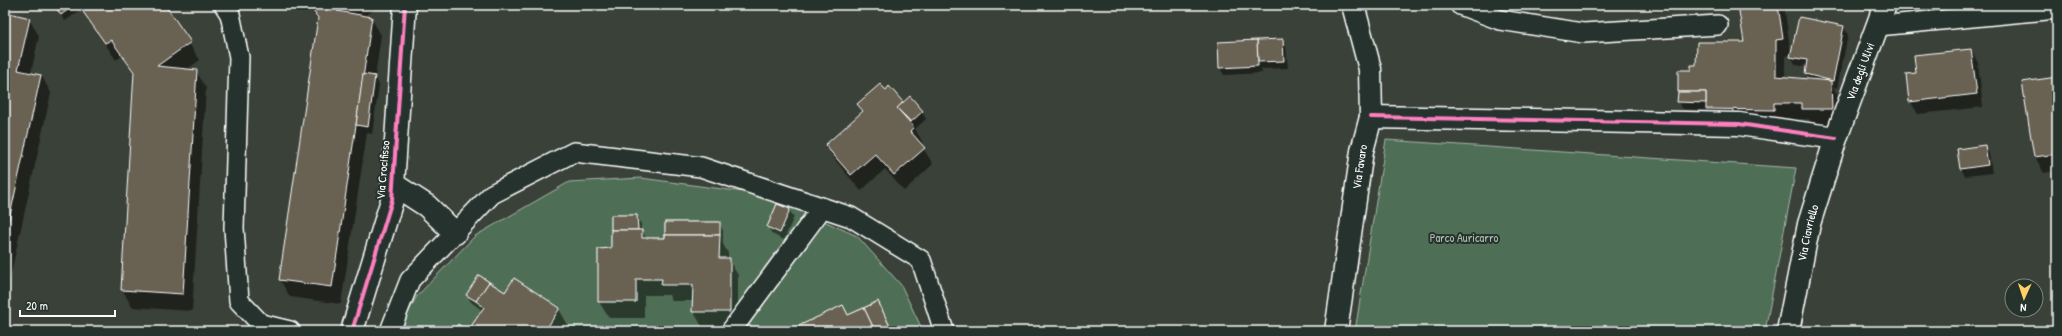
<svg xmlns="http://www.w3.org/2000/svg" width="2062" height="336" font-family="'Patrick Hand',sans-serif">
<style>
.green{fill:#4f6e57;stroke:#a7b6ab;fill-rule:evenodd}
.shadow{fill:#0007}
.building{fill:#696252;stroke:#fff}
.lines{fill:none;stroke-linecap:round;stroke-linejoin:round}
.service-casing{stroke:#fff;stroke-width:22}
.minor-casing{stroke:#fff;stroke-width:25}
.tertiary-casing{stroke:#fff;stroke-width:25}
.service{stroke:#26332d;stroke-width:19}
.minor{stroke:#26332d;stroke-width:22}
.tertiary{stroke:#26332d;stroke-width:22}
.cycleway-casing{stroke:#26332d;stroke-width:6}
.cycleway{stroke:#ff80c0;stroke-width:4}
.labels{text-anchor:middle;stroke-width:4;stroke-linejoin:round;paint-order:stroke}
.street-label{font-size:12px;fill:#fff;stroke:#26332d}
.park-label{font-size:12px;fill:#b0beb3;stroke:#26332d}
</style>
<rect width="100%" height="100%" fill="#3a4138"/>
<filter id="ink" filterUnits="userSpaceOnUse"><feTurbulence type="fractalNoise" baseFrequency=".025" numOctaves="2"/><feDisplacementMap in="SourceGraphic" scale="8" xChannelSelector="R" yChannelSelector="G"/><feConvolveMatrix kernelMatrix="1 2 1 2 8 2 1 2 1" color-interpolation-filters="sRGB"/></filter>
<g filter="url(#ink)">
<g class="green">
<path d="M1386,140l410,28 -31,163h-410z"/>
<path d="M641,178l125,17 91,41 44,49 22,46h-37l5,-3 -13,-27 -30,14 -5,-10 -50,24v2h-248l14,-23 -45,-30 -9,14 -26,-17 -13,20 18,12 -16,24 -10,-7 -5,7h-55l19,-35 58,-60 94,-54zM777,204l13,5 -10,24 -13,-6zM611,215h26l1,15h4v8h23v-16h54v36l-26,54v-27l-32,-1 1,-5h-26v23h-37l-1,-53 13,-1z"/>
</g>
<g class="shadow">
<path d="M54,5h98l3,4 8,-4 37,55 -14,10 10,1 10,17 -14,223 -60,-4 -10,-18 13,-214 -13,-19 -6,4 -34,-51 -17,12z"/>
<path d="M308,5h65l2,4 -11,8 7,1 10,17 -6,42 4,8 -7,49 -5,-1 -26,171 -51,-7 -10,-17 38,-260z"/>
<path d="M1600,5h184l7,50 -6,1v22l24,2 -3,-6 1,-7 -11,-2 -5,-8 53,-30 4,8 -11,53 -4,-1 6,11 1,26 -28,1 -3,-6h-26v7l-67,-1 -9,-15 -24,-1 -5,-7 14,-31 53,-28 -6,-36 -83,5z"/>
<path d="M5,13l24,6 10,17 -8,37 10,2 10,18 -46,207z"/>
<path d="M1282,40l4,7 2,21 -27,1 1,4 -38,2 -4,-7 -1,-25z"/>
<path d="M1971,50l7,13 5,44 -65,7 -8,-13 7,-27z"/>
<path d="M2057,77v94l-13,2 -9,-16 -12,-74z"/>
<path d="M889,88l14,16 19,8 4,7 -11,10 8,14 -2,2 12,19 -29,27 -19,-22 -24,22 -25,-30 -10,-16 37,-32 -5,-9z"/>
<path d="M1985,146l4,8 3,19 -27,3 -4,-7 -3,-19z"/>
<path d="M789,210l5,7 -10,23 -12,-6 -4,-7z"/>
<path d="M637,216l4,8v7l6,8h19l53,-16 4,8v13l5,9v6l10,16v52l-35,1 -10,-17 1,-10h-22l-3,-6h-25v23h-35l-10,-16 13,-53z"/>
<path d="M505,293l54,16 9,16 -3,6h-96l14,-20 -12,-9 -4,-7z"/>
<path d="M878,302l14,29h-98l54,-15z"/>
</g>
<g class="building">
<path d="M54,5h20l-13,10z"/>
<path d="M85,5h68l2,2 3,-2h7l26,37 -34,24 40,4 -14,224 -62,-4 13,-218 -23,-32 -6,3 -24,-34z"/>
<path d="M309,5h37l-9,6 35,6 -40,270 -53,-7 39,-262z"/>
<path d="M1738,5h40l5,34 -7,1v36l55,5 1,28h-30v-6h-28v7l-68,-1v-17h-28v-22h13v-5h5l1,-23h47z"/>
<path d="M5,12l25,6 -12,52 23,5 -36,163z"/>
<path d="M1799,17l45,9 -11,55 -28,-7 2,-14 -17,-3z"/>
<path d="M1283,39l1,22 -26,1 -1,-22z"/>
<path d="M1257,40l1,26 -39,2 -1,-26z"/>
<path d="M1971,49l6,45 -68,8 -3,-28 10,-1 -2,-18z"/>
<path d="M363,74l12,2 -7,51 -12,-2z"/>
<path d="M2057,77v77l-23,3 -12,-75z"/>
<path d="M880,84l6,6 3,-4 14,16 -6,6 17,19 -4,4 15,17 -31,27 -19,-21 -24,21 -26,-30 38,-34 -6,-7z"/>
<path d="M1678,92h28v11l-29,-1z"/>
<path d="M910,96l13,15 -12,11 -14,-14z"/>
<path d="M1985,145l3,20 -28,4 -3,-20z"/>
<path d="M777,204l13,5 -10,24 -13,-6z"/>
<path d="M611,215h26l1,15h-27z"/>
<rect x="665" y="222" width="55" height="13"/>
<path d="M611,230h31v8h23v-3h55l-1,23h11v54h-38l1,-27h-32l1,-6h-26v23h-38v-53l13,-1z"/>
<path d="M479,275l10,7 -13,19 -10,-6z"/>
<path d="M514,278l46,30 -15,23h-77l16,-24 -8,-6 13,-19 16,10z"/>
<path d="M878,301l13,28 -5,2h-11l-11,-23z"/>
<path d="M843,305l5,10 16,-7 11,23h-82l-1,-2z"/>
<path d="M458,324l9,7h-14z"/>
</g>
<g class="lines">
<g class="service-casing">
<g id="service">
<path d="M224,5l6,9 9,43 -5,171 5,73 22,23 29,7"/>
<path d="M1460,5l40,15 83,13 135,-8"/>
<path d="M1878,26l179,-17"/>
<path d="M390,331l20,-51 82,-86 82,-42 127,15 150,50 70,43 23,71"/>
<path d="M731,331l91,-123"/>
</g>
</g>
<g class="minor-casing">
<g id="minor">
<path d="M1371,117l368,7 97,14"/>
<path d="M393,184l34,22 28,27"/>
<path d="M352,331l40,-131 13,-195"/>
<path id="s1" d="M1336,331l26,-180 9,-34 -1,-48 -17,-64"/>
</g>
</g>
<g class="tertiary-casing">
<g id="tertiary">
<path id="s2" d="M1788,331l21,-107 27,-86 49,-133"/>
</g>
</g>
<use href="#service" class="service"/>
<use href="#minor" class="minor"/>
<use href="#tertiary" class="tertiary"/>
<g class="cycleway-casing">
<g id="cycleway">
<path d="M1371,117l368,7 97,14"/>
<path d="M352,331l40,-131 13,-195"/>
</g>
</g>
<use href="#cycleway" class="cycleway"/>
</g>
</g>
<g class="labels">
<g class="street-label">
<text dy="4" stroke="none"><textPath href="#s2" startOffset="270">Via degli Ulivi</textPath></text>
<text dy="4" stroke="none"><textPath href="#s1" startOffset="166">Via Favaro</textPath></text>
<text transform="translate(383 170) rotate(-85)" y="4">Via Crocifisso</text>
<text dy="4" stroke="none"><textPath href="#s2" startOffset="100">Via Ciavriello</textPath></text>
</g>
<g class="park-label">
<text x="1464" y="242">Parco Auricarro</text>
</g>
</g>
<rect width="2062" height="336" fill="none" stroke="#26332d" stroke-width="20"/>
<rect x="10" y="10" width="2042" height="316" fill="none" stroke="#fff" stroke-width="1.5" filter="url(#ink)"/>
<g transform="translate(2024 298) rotate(183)"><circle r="19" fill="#26332d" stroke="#7d8581"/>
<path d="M0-3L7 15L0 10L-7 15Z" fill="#ffd166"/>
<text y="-6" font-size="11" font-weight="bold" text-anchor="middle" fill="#ffffff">N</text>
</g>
<path d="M20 310v6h95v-6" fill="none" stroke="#ffffff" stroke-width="2"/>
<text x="26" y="310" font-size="12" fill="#ffffff" stroke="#26332d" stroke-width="3" paint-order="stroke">20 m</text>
</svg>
